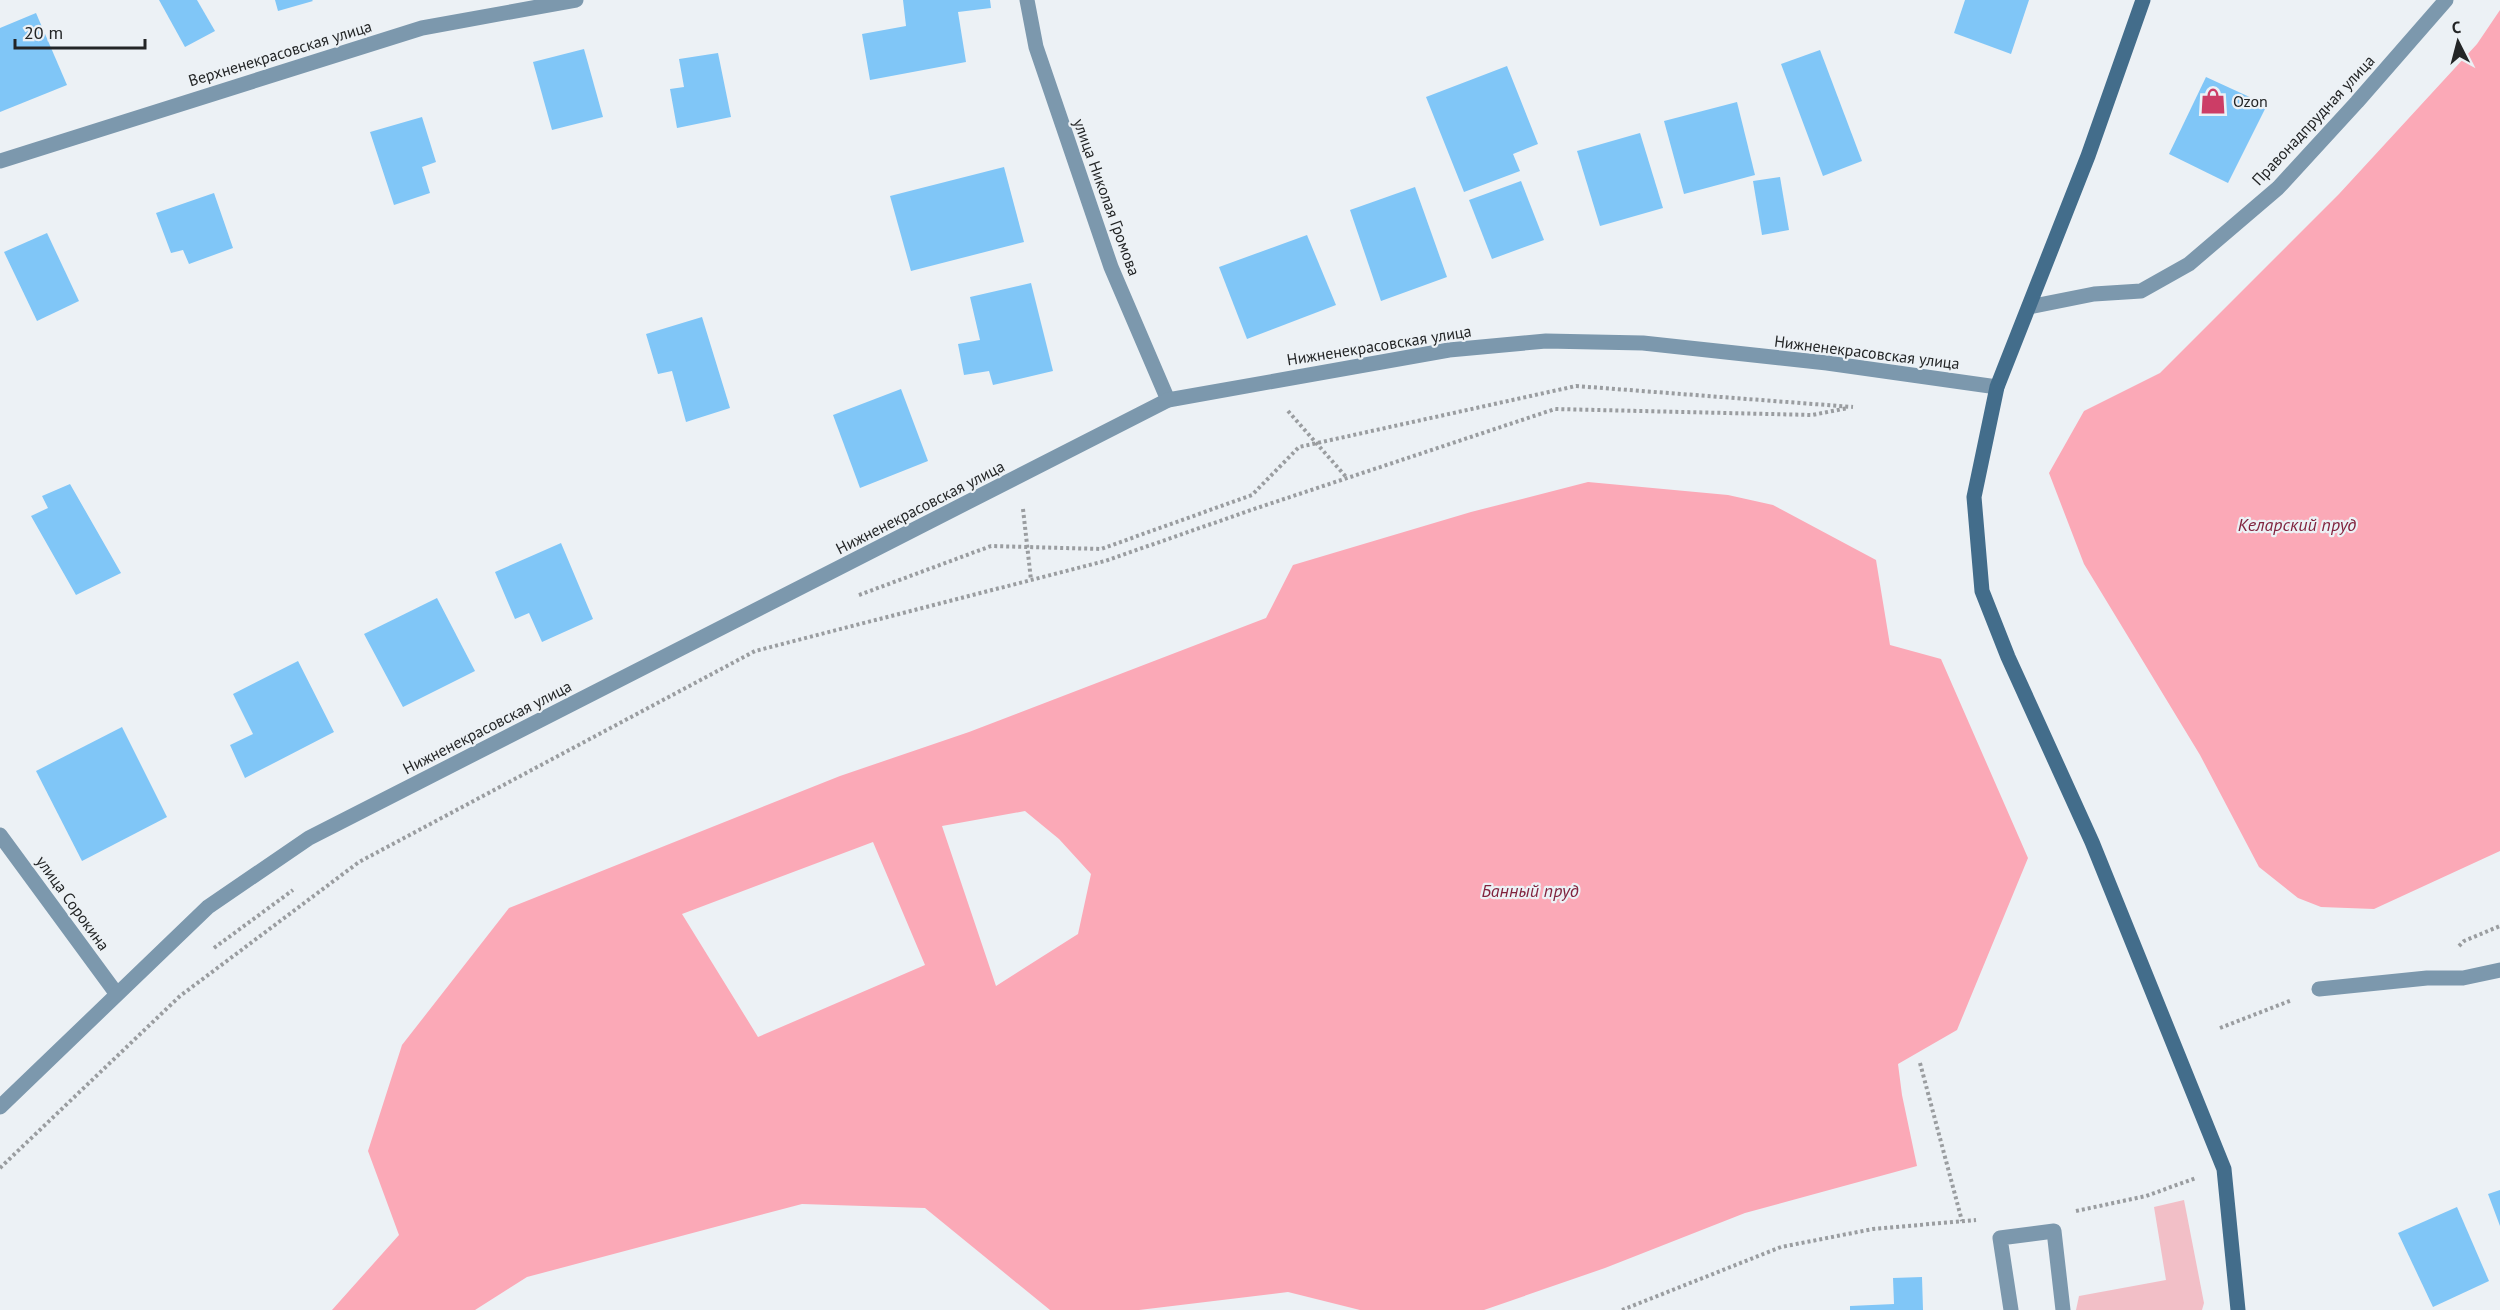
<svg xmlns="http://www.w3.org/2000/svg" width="2500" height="1310" font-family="'PT Sans',sans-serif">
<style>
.green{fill:#f2bfc7}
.water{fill:#fba9b7;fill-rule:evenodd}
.building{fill:#80c6f7}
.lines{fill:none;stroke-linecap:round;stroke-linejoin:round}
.path{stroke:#9a9da0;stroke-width:4;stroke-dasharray:3 3;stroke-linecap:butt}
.lane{stroke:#7c98ad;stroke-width:15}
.street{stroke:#7c98ad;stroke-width:15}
.secondary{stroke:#436d8b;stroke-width:15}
.labels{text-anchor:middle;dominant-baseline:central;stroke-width:4.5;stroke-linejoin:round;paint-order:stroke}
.street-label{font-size:16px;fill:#232526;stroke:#ecf1f5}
.poi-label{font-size:16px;fill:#232526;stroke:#ecf1f5;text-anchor:start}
.water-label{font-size:18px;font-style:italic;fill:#81233e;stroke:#ecf1f5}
</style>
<rect width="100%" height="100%" fill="#ecf1f5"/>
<!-- green -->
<polygon class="green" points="2184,1200 2204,1303 2202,1310 2076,1310 2079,1296 2166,1280 2154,1207"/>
<!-- water -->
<g class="water">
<polygon points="2500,10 2500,851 2374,909 2321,907 2298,898 2259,867 2200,755 2084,564 2049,473 2084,411 2160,373 2339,194 2477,44"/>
<path d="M1588,482L1728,495L1773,505L1876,560L1890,645L1941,659L2028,858L1957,1030L1898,1064L1902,1095L1917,1166L1745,1213L1605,1268L1484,1310H1360L1288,1292L1139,1310H1050L925,1208L802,1204L527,1277L475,1310H332L399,1235L368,1151L402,1045L509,908L840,776L969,732L1266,618L1293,565L1471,512ZM1025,811L1059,839L1091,874L1078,934L996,986L942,826ZM873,842L925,965L758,1037L682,914Z"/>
</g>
<!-- building -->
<g class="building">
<polygon points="159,0 197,0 215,31 185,47"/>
<polygon points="275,0 312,0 313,1 278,11"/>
<polygon points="903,0 990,0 991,8 958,12 966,62 870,80 862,34 906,26"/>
<polygon points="1965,0 2029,0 2011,54 1954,33"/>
<polygon points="36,13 67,85 0,112 0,28"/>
<polygon points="584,49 603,117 552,130 533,62"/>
<polygon points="1820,50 1862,161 1823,176 1781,64"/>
<polygon points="718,53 731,117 677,128 670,89 684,87 679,59"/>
<polygon points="1507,66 1538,144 1513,154 1520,171 1464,192 1426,97"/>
<polygon points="2206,77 2267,105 2228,183 2169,154"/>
<polygon points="1737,102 1755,175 1684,194 1664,121"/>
<polygon points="422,117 436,162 422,167 430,193 394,205 370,132"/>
<polygon points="1640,133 1663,208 1600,226 1577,151"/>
<polygon points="1004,167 1024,242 911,271 890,196"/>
<polygon points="1780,177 1789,230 1762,235 1753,181"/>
<polygon points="1521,181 1544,240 1492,259 1469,200"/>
<polygon points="1415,187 1447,277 1381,301 1350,210"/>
<polygon points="214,193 233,248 189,264 183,250 171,253 156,213"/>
<polygon points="47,233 79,301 37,321 4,252"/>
<polygon points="1307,235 1336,305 1247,339 1219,267"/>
<polygon points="1031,283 1053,371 993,385 989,371 964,375 958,344 980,340 970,297"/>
<polygon points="702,317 730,408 686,422 672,371 658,374 646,334"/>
<polygon points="901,389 928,461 860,488 833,415"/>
<polygon points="70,484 121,573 76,595 31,516 48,508 42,496"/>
<polygon points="561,543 593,619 542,642 529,613 515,619 495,572"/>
<polygon points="437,598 475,671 403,707 364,634"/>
<polygon points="298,661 334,732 245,778 230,745 253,734 233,694"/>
<polygon points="122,727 167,817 82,861 36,771"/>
<polygon points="2500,1190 2500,1226 2488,1194"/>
<polygon points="2457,1207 2489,1281 2433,1307 2398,1233"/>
<polygon points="1922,1277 1923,1310 1850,1310 1850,1306 1894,1304 1893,1278"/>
</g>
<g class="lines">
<!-- path -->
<g class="path">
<polyline points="1288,411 1347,478"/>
<polyline points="1023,509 1031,580"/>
<polyline points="859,595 991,546 1101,549 1252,495 1299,447 1576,386 1853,407"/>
<polyline points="2459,946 2464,941 2500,926"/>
<polyline points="214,948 293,890"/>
<polyline points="2220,1028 2292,1000"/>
<polyline points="1920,1063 1962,1221"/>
<polyline points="0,1168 180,996 359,862 755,651 1105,561 1257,508 1555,409 1812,415 1848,408"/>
<polyline points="2076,1211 2146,1196 2196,1178"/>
<polyline points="1622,1310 1781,1247 1873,1229 1976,1220"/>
</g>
<!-- lane -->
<polyline class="lane" points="2011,1310 2000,1238 2054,1231 2063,1310"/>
<!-- street -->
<g class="street">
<polyline points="1027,0 1036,47 1111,267 1168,400"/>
<polyline points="0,161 422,28 576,0"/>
<polyline points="2029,307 2094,294 2141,291 2189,264 2278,188 2357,102 2446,0"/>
<polyline points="0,835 116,993"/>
<polyline points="2319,989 2427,978 2463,978 2500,970"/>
<polyline points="0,1107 208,907 309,838 1168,400 1449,350 1546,341 1643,343 1827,363 1997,387"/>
</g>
<!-- secondary -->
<polyline class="secondary" points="2143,0 2088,156 1997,387 1974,497 1982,591 2008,657 2092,842 2224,1169 2238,1310"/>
</g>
<!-- icons -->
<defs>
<g id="shop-bare" transform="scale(2.07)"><path d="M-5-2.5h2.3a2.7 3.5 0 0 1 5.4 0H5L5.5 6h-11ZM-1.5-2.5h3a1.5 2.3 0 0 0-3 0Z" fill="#cc3d66" stroke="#ecf1f5" stroke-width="2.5" paint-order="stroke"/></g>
</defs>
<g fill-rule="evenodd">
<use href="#shop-bare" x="2213" y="101"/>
</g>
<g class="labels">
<!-- street labels -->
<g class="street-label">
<text transform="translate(280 53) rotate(-17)">Верхненекрасовская улица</text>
<text transform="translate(2313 120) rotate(-47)">Правонадпрудная улица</text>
<text transform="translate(1107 197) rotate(70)">улица Николая Громова</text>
<text transform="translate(1379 345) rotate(-9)">Нижненекрасовская улица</text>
<text transform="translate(1867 352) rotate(7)">Нижненекрасовская улица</text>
<text transform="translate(920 507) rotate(-27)">Нижненекрасовская улица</text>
<text transform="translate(487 727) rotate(-27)">Нижненекрасовская улица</text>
<text transform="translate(73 903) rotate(54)">улица Сорокина</text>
</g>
<!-- poi labels -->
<g class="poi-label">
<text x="2233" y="101">Ozon</text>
</g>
<!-- water labels -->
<g class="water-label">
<text x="2297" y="524">Келарский пруд</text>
<text x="1530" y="890">Банный пруд</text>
</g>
</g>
<!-- north arrow -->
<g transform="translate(2458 42) rotate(354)" stroke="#ecf1f5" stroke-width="4.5" paint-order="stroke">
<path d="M0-4.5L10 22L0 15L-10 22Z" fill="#232526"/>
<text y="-9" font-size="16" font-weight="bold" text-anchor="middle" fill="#232526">С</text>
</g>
<!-- scale -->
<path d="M15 39v9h130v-9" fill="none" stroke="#232526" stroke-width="3"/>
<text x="24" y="39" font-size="18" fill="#232526" stroke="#ecf1f5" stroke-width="4.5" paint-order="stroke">20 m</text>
</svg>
